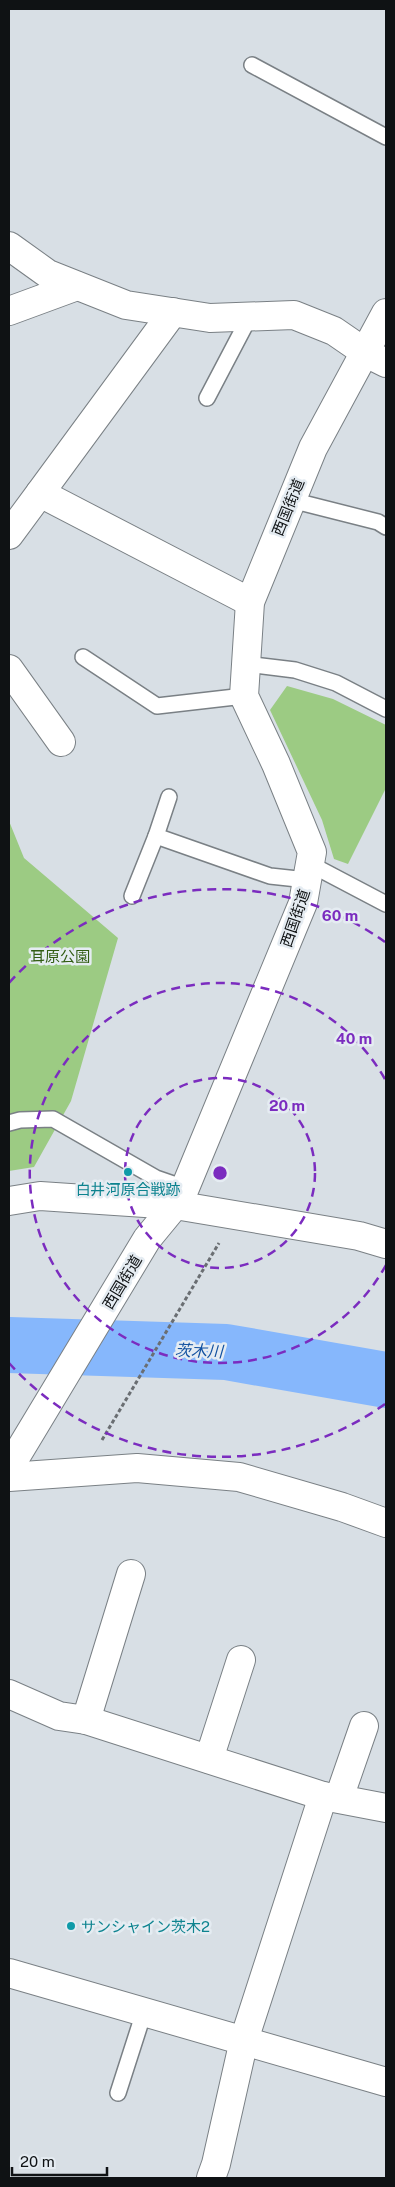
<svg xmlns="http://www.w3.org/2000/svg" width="395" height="2187" font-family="'Public Sans','Noto Sans JP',sans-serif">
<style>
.green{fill:#9ccb83}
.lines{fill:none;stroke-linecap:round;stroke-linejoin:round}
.river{stroke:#86b7fc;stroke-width:56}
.lane-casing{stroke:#7a8085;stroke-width:18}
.street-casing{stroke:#7a8085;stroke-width:30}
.path{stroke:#6a6e72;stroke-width:3;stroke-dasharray:4 2.5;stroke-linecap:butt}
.lane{stroke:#fff;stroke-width:15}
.street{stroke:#fff;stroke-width:28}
.ring{fill:none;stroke:#7b2cbf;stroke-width:2.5;stroke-dasharray:9 6}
.culture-dot{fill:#0f9aa8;stroke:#e5ecf2;stroke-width:2}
.labels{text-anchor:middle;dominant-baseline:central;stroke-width:5;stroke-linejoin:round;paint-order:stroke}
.street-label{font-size:15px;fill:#0f1214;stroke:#e5ecf2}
.park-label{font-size:15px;fill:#325d13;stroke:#e5ecf2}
.culture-label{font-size:15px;fill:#0d838f;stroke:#e5ecf2}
.water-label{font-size:16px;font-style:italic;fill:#1251a0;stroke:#e5ecf2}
.centre{fill:#7b2cbf;stroke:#e5ecf2;stroke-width:2.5}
.ring-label{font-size:15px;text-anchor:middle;font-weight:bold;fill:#7b2cbf;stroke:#e5ecf2;stroke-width:5;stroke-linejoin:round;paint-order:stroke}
</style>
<rect width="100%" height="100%" fill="#d8dfe5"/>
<!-- green -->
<g class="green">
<polygon points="287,686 333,699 386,725 386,788 348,864 334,859 322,820 270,710"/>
<polygon points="9,821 24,858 118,938 71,1101 34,1167 9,1171"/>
</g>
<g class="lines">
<!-- river -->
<polyline class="river" points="9,1345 226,1352 386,1380"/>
<!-- lane casing -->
<g class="lane-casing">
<g id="lane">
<polyline points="252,65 386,137"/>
<polyline points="207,398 250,316"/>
<polyline points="291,500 378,522 386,527"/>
<polyline points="83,657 157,706 244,696"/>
<polyline points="246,664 295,670 336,683 386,709"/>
<polyline points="156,836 270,876 307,880"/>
<polyline points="310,864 386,904"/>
<polyline points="132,896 156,836 169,797"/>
<polyline points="9,1123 20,1120 53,1119 156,1178 185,1188"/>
<polyline points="118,2093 144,2012"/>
</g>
</g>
<!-- street casing -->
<g class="street-casing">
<g id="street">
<polyline points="9,246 48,274 126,305 210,318 294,315 334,331 366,353 386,363"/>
<polyline points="9,311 77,286"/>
<polyline points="173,312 40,493 250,602"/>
<polyline points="9,535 40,493"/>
<polyline points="9,669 61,742"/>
<polyline points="9,1201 40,1196 175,1205 359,1236 386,1244"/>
<polyline points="9,1468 147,1239 175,1205 185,1188 303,903 312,852 276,764 244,696 250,602 313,448 386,313"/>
<polyline points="9,1477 137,1468 239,1477 342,1507 386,1523"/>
<polyline points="9,1694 59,1716 86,1720 323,1796 386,1808"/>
<polyline points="86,1720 131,1574"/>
<polyline points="209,1759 241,1660"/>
<polyline points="339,1798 364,1726"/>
<polyline points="9,1973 386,2082"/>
<polyline points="211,2178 216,2164 244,2040 323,1796"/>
</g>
</g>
<!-- path -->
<polyline class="path" points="102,1440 219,1243"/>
<!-- lane -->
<use href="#lane" class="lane"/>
<!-- street -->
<use href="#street" class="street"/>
</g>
<!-- distance rings -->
<g class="ring">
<circle cx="220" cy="1173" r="95"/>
<path d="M386 1265A190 190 0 1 1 386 1081"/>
<path d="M385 1404A284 284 0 0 1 9 1363M9 983A284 284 0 0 1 385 942"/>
</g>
<!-- markers -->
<g class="culture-dot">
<circle cx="128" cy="1172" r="5"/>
<circle cx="71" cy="1926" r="5"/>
</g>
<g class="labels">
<!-- street labels -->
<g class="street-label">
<text transform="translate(288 507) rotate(-68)">西国街道</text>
<text transform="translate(295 918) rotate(-71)">西国街道</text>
<text transform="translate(122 1282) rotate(-59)">西国街道</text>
</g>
<!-- park labels -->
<g class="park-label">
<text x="60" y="956">耳原公園</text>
</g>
<!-- culture labels -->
<g class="culture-label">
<text x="128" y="1189">白井河原合戦跡</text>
<text x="81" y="1926" text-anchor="start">サンシャイン茨木2</text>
</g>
<!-- water labels -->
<g class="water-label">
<text transform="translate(199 1351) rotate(2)">茨木川</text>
</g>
</g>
<circle cx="220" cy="1173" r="8" class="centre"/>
<g class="ring-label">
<text x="340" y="921">60 m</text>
<text x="354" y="1044">40 m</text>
<text x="287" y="1111">20 m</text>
</g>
<!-- border -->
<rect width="395" height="2187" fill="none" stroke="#0f1214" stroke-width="20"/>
<!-- scale -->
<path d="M12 2167v8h95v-8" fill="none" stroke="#0f1214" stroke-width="2.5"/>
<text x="20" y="2167" font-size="15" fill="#0f1214" stroke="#e5ecf2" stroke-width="4" paint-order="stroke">20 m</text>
</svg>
